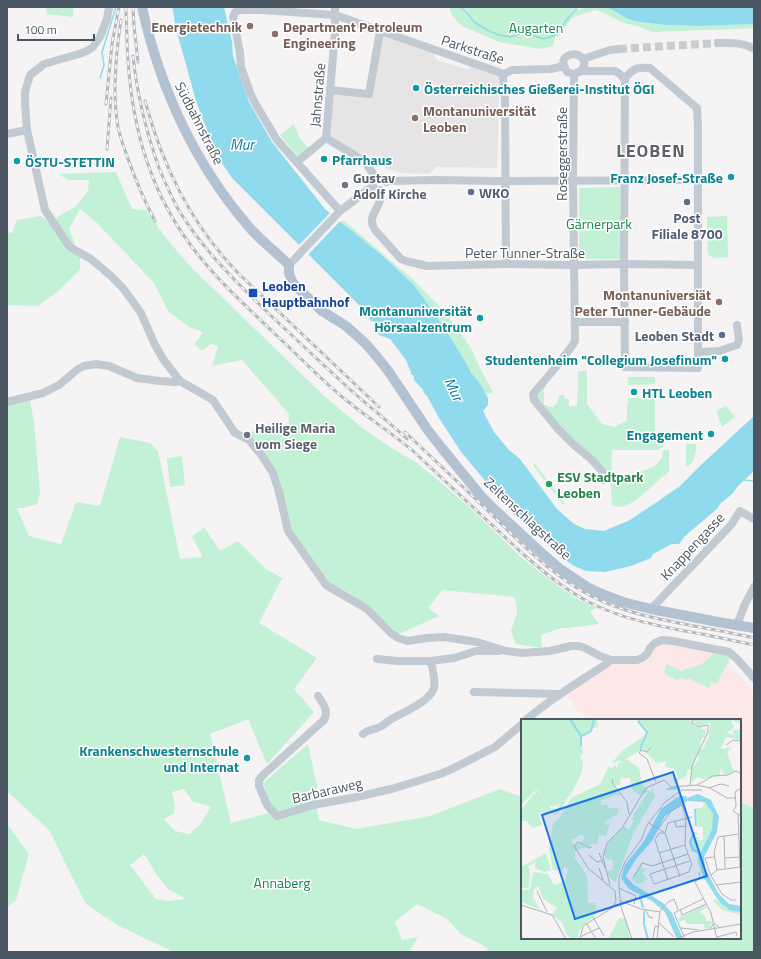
<svg xmlns="http://www.w3.org/2000/svg" width="761" height="959" font-family="'Titillium Web',sans-serif">
<style>
.education{fill:#e6e4e5}
.medical{fill:#fce8e6}
.green{fill:#c3f1d5;fill-rule:evenodd}
.water{fill:#90daee}
.pier{fill:#f5f3f3}
.lines{fill:none;stroke-linecap:round;stroke-linejoin:round}
.stream{stroke:#90daee;stroke-width:1.5}
.minor-tunnel{stroke:#caccce;stroke-width:8;stroke-dasharray:8 4;stroke-linecap:butt}
.minor{stroke:#c1cad2;stroke-width:8}
.major{stroke:#b3c2d1;stroke-width:10}
.rail-casing{stroke:#b5b8bd;stroke-width:3}
.rail{stroke:#fff;stroke-width:1.5;stroke-dasharray:4.5;stroke-linecap:butt}
.education-dot{fill:#8d6e63;stroke:#fff;stroke-width:1.5}
.culture-dot{fill:#0f9aa8;stroke:#fff;stroke-width:1.5}
.worship-dot{fill:#6b7280;stroke:#fff;stroke-width:1.5}
.service-dot{fill:#5c6f8a;stroke:#fff;stroke-width:1.5}
.transit-dot{fill:#1a4fb4;stroke:#fff;stroke-width:1.5}
.leisure-dot{fill:#2e9e5b;stroke:#fff;stroke-width:1.5}
.labels{text-anchor:middle;dominant-baseline:central;stroke-width:3;stroke-linejoin:round;paint-order:stroke}
.education-label{font-size:14px;font-weight:bold;fill:#785e54;stroke:#fff;text-anchor:end}
.park-label{font-size:14px;fill:#17864f;stroke:#fff}
.street-label{font-size:14px;fill:#4a5661;stroke:#fff}
.culture-label{font-size:14px;font-weight:bold;fill:#0d838f;stroke:#fff;text-anchor:end}
.worship-label{font-size:14px;font-weight:bold;fill:#5b616d;stroke:#fff;text-anchor:start}
.service-label{font-size:14px;font-weight:bold;fill:#4e5e75;stroke:#fff;text-anchor:start}
.transit-label{font-size:14px;font-weight:bold;fill:#164399;stroke:#fff;text-anchor:start}
.leisure-label{font-size:14px;font-weight:bold;fill:#27864d;stroke:#fff;text-anchor:start}
.water-label{font-size:15px;font-style:italic;fill:#0c7c9b;stroke:#fff}
.district-label{font-size:18px;font-weight:bold;letter-spacing:1px;fill:#5f6368;stroke:#fff}
.inset-river{fill:none;stroke:#90daee;stroke-width:2}
.inset-road{fill:none;stroke:#b1b4b9;stroke-width:1}
.view{fill:#1a73e8;fill-opacity:0.15;stroke:#1a73e8;stroke-width:2}
.inset-edge{fill:none;stroke:#4a5661;stroke-width:2}
</style>
<rect width="100%" height="100%" fill="#f5f3f3"/>
<!-- education -->
<polygon class="education" points="381,35 433,54 437,60 469,70 471,66 499,77 499,100 497,168 437,167 429,174 401,173 390,170 329,136 334,93 370,95"/>
<!-- medical -->
<polygon class="medical" points="661,641 730,656 730,663 728,666 743,679 754,694 754,807 740,803 740,720 587,720 585,715 579,712 566,694 609,664 641,661"/>
<!-- green -->
<g class="green">
<polygon points="46,7 73,7 73,17 47,14"/>
<polygon points="449,7 577,7 577,10 579,10 585,7 607,7 628,19 640,22 665,25 700,26 754,24 754,28 737,29 652,32 638,26 623,23 604,13 595,10 572,18 557,38 556,34 553,46 540,49 499,42 462,26 452,15"/>
<polygon points="294,124 300,139 310,149 299,158 280,135"/>
<path d="M116,172L132,209L146,210C161,232 175,250 193,269L322,394L361,427L387,445L417,463L438,480L471,509L522,558L559,587L577,599L596,608L590,612L599,624L568,628H561L541,635L542,648L516,644L511,631L517,613L515,597L442,590L428,608L439,616L399,634L368,606L327,583L290,530L275,471L249,434L257,428L288,430L289,414L242,360L212,366L218,346L211,344L202,351L195,344L203,332L189,327L168,311L154,283L97,223L80,209L69,229L80,257V270L57,292L38,306L7,305V232L12,233L17,220L41,216L50,223L54,219L76,206L88,191L89,180H69L58,174Z"/>
<polygon points="620,187 620,259 579,259 579,188"/>
<polygon points="727,216 728,257 713,258 708,254 707,217"/>
<polygon points="343,220 410,277 441,308 455,326 471,348 481,370 493,392 486,395 479,382 472,374 462,356 436,315 413,284 384,257 341,222"/>
<path d="M578,371H587V404L602,424L615,427L627,420V405L628,404V398H653L655,397V433H664L663,448H661L659,450H612L611,474C627,476 664,472 663,450H669V467L670,468C668,473 667,475 662,477C652,486 634,505 621,507C618,507 615,506 612,505L611,485L603,480L601,471L534,400L545,381L547,383L544,389V405H548V407H553L557,403L559,395H564L565,399H569V406H577Z"/>
<polygon points="628,377 655,377 655,384 628,385"/>
<path d="M30,400L34,423L40,492L37,504L24,508H17L29,536L61,544L76,502L100,506L120,437L150,443L158,451L180,559L203,557L192,537L204,527L220,551L238,541L266,569L282,578L259,623L317,658L294,689L314,712L267,764L248,719L210,734L231,823L268,813V798L263,783L308,744L318,791L316,807L319,820L356,829L430,816L500,789L522,797V938H740V803L754,807V952H487L488,948L461,934L447,919L417,904L395,922L402,940L418,937L409,952H174L117,925L86,904L67,867L50,831L7,791V423H8L7,404ZM184,789L193,802L203,804L211,807L199,826L189,834L175,831L164,819L174,813L175,805L172,792ZM144,854L157,875L168,889L186,899L168,901L156,899L130,865Z"/>
<polygon points="726,406 735,417 722,427 716,411"/>
<path d="M686,444H696C696,453 695,463 686,467Z"/>
<polygon points="182,456 185,485 170,487 167,458"/>
<polygon points="535,464 565,503 563,505 533,465"/>
<polygon points="714,652 730,656 728,663 716,684 712,682 709,688 688,678 687,680 680,677 678,680 667,675 664,671 667,664 681,671 702,664 714,653"/>
<polygon points="7,824 29,854 16,900 7,907"/>
</g>
<!-- water -->
<g class="water">
<path d="M172,7H224L232,42L233,56L249,102L272,142L325,209L384,257L413,284L436,315L462,356L472,374L479,382L488,398V405L483,411L494,432L509,450L520,459L557,509L574,524L585,529L604,531L628,521L651,506L680,486L702,464L754,416V471L739,485L732,494L720,504L718,508L685,536L679,544H672L653,554L651,558L631,566L605,572L586,571L574,566L557,554L540,538L531,530L530,527L513,514V513L503,502L461,452L439,418L427,396L424,393L422,388L418,385L417,383L414,380V376L411,374V372L410,370L406,360L390,339L379,335C377,332 378,327 377,323L370,320L362,308L232,178L217,156L196,101L175,25C174,19 174,12 172,7Z"/>
<polygon points="607,7 754,7 754,24 700,26 665,25 640,22 628,19"/>
</g>
<!-- pier -->
<polygon class="pier" points="331,212 341,220 307,256 297,247"/>
<g class="lines">
<!-- stream -->
<g class="stream">
<path d="M460,7L468,14L474,22L487,30L499,35L511,37L524,32L544,39L558,34C563,25 568,16 577,9"/>
<polyline points="100,78 104,65 102,52 116,7"/>
<polyline points="744,480 754,481"/>
</g>
<!-- minor-tunnel -->
<polyline class="minor-tunnel" points="619,49 718,43"/>
<!-- minor -->
<g class="minor">
<polyline points="109,7 107,19 100,37 93,47 87,51 79,54 44,64 30,75 25,92 25,104 27,130 45,210 69,246 75,250 91,259 111,276 123,288 141,313 154,343 163,359 180,381 213,400 235,433 249,440 262,456 273,473 279,492 288,531 326,585 367,609 391,633 398,638 408,641 427,638 444,637 477,642 506,651 522,653 550,651 571,646 579,646 585,648 600,656 611,660"/>
<polyline points="335,7 335,34 326,138 364,161 374,175 375,178"/>
<path d="M718,43C731,43 743,42 754,49"/>
<polyline points="583,59 610,50 619,49"/>
<path d="M581,71C582,69 583,68 584,66C587,50 559,51 564,66C565,68 566,70 567,72L574,74L581,71H615L620,74L625,81L624,264L625,367L698,368V126L697,108L650,68C636,67 634,68 624,79"/>
<polyline points="504,74 503,78 505,100 506,264"/>
<polyline points="574,74 573,181 575,341 572,346 555,368 533,394 534,400 558,429 574,445 591,459 602,471 603,480"/>
<polyline points="330,90 369,94 380,31"/>
<polyline points="7,134 27,130"/>
<polyline points="297,162 326,138"/>
<polyline points="386,182 389,181 435,180 497,181 707,180"/>
<path d="M380,190C381,194 381,197 380,200C377,212 367,217 375,230L401,259L406,261L427,266L506,264L574,265L624,264L698,265"/>
<polyline points="340,211 277,140 255,103 251,95 241,67 240,53 233,17 235,12 240,10 261,10 335,15 504,74 512,70 551,69 564,66"/>
<polyline points="289,265 340,211 373,186"/>
<polyline points="575,322 625,322"/>
<polyline points="699,352 719,351 737,345 739,340 737,325"/>
<polyline points="7,402 43,393 59,385 78,369 84,366 96,364 109,366 137,378 160,381 175,382 180,381"/>
<polyline points="651,609 731,525 740,511 754,519"/>
<polyline points="737,625 745,604 754,587"/>
<polyline points="377,659 397,661 431,661 454,658 476,651 499,651"/>
<polyline points="474,692 560,694"/>
<path d="M318,696C323,704 329,710 324,720L263,775L259,780V786L267,805L277,816L313,805L357,797L395,788L440,774L452,769L495,747L522,724"/>
<path d="M526,720C550,699 579,682 606,664L611,660H637L642,658L647,654L650,648L655,643L662,640L673,641L729,652L737,659L754,678"/>
<path d="M363,734C368,729 374,730 380,727C383,726 386,722 390,720C401,713 430,702 434,688C436,680 432,669 431,661"/>
</g>
<!-- major -->
<path class="major" d="M142,7C160,88 195,164 249,227C261,241 276,252 289,265V273L291,279L293,283L302,292L322,311L346,326L365,343L378,358L389,372L427,429L441,447L481,496L494,509L536,548L560,569L587,587L602,594L623,602L651,609L718,622L754,628"/>
<!-- rail casing -->
<g class="rail-casing">
<g id="rail">
<path d="M126,7C126,19 127,31 127,43C130,118 146,186 192,247C216,279 246,306 275,334C299,356 321,380 346,400C368,418 392,433 413,451L523,554C546,574 570,594 597,606C625,619 655,625 685,631C708,635 731,640 754,645"/>
<polyline points="133,7 134,26 138,62"/>
<path d="M121,20C116,53 112,94 118,127C120,137 124,147 127,156C135,179 144,200 155,221"/>
<path d="M133,56C137,95 146,131 159,168C165,182 171,196 178,209C201,247 232,278 263,308C289,333 316,358 343,383C363,402 386,419 407,439"/>
<path d="M145,101C163,167 191,224 238,273L379,407"/>
<polyline points="106,104 112,44 119,7"/>
<polyline points="107,149 111,98"/>
<path d="M405,432C431,457 458,482 484,507C520,542 556,582 604,602C652,622 704,626 754,638"/>
</g>
</g>
<!-- rail -->
<use href="#rail" class="rail"/>
</g>
<!-- markers -->
<g class="education-dot">
<circle cx="250" cy="26" r="4"/>
<circle cx="275" cy="34" r="4"/>
<circle cx="415" cy="118" r="4"/>
<circle cx="719" cy="302" r="4"/>
</g>
<g class="culture-dot">
<circle cx="416" cy="88" r="4"/>
<circle cx="324" cy="159" r="4"/>
<circle cx="17" cy="161" r="4"/>
<circle cx="731" cy="177" r="4"/>
<circle cx="480" cy="318" r="4"/>
<circle cx="725" cy="359" r="4"/>
<circle cx="634" cy="392" r="4"/>
<circle cx="711" cy="434" r="4"/>
<circle cx="247" cy="758" r="4"/>
</g>
<g class="worship-dot">
<circle cx="345" cy="185" r="4"/>
<circle cx="247" cy="435" r="4"/>
</g>
<g class="service-dot">
<circle cx="471" cy="192" r="4"/>
<circle cx="687" cy="202" r="4"/>
<circle cx="722" cy="335" r="4"/>
</g>
<rect class="transit-dot" x="248" y="288" width="10" height="10" rx="2"/>
<circle class="leisure-dot" cx="549" cy="484" r="4"/>
<g class="labels">
<!-- education labels -->
<g class="education-label">
<text x="242" y="26">Energietechnik</text>
<text x="283" y="26" text-anchor="start">Department Petroleum<tspan x="283" dy="16">Engineering</tspan></text>
<text x="423" y="110" text-anchor="start">Montanuniversität<tspan x="423" dy="16">Leoben</tspan></text>
<text x="711" y="294">Montanuniversiät<tspan x="711" dy="16">Peter Tunner-Gebäude</tspan></text>
</g>
<!-- park labels -->
<g class="park-label">
<text x="536" y="27">Augarten</text>
<text x="599" y="223">Gärnerpark</text>
<text x="282" y="882">Annaberg</text>
</g>
<!-- street labels -->
<g class="street-label">
<text transform="translate(473 49) rotate(18)">Parkstraße</text>
<text transform="translate(317 95) rotate(-85)">Jahnstraße</text>
<text transform="translate(200 123) rotate(63)">Südbahnstraße</text>
<text transform="translate(561 154) rotate(-90)">Roseggerstraße</text>
<text x="525" y="252">Peter Tunner-Straße</text>
<text transform="translate(528 518) rotate(43)">Zeltenschlagstraße</text>
<text transform="translate(692 546) rotate(-47)">Knappengasse</text>
<text transform="translate(327 790) rotate(-13)">Barbaraweg</text>
</g>
<!-- culture labels -->
<g class="culture-label">
<text x="424" y="88" text-anchor="start">Österreichisches Gießerei-Institut ÖGI</text>
<text x="332" y="159" text-anchor="start">Pfarrhaus</text>
<text x="25" y="161" text-anchor="start">ÖSTU-STETTIN</text>
<text x="723" y="177">Franz Josef-Straße</text>
<text x="472" y="310">Montanuniversität<tspan x="472" dy="16">Hörsaalzentrum</tspan></text>
<text x="717" y="359">Studentenheim "Collegium Josefinum"</text>
<text x="642" y="392" text-anchor="start">HTL Leoben</text>
<text x="703" y="434">Engagement</text>
<text x="239" y="750">Krankenschwesternschule<tspan x="239" dy="16">und Internat</tspan></text>
</g>
<!-- worship labels -->
<g class="worship-label">
<text x="353" y="177">Gustav<tspan x="353" dy="16">Adolf Kirche</tspan></text>
<text x="255" y="427">Heilige Maria<tspan x="255" dy="16">vom Siege</tspan></text>
</g>
<!-- service labels -->
<g class="service-label">
<text x="479" y="192">WKO</text>
<text x="687" y="217" text-anchor="middle">Post<tspan x="687" dy="16">Filiale 8700</tspan></text>
<text x="714" y="335" text-anchor="end">Leoben Stadt</text>
</g>
<!-- transit labels -->
<g class="transit-label">
<text x="262" y="285">Leoben<tspan x="262" dy="16">Hauptbahnhof</tspan></text>
</g>
<!-- leisure labels -->
<g class="leisure-label">
<text x="557" y="476">ESV Stadtpark<tspan x="557" dy="16">Leoben</tspan></text>
</g>
<!-- water labels -->
<g class="water-label">
<text x="242" y="144">Mur</text>
<text transform="translate(454 389) rotate(64)">Mur</text>
</g>
<!-- district labels -->
<g class="district-label">
<text x="651" y="150">LEOBEN</text>
</g>
</g>
<!-- overview -->
<g transform="translate(521 719)">
<rect width="220" height="220" fill="#f5f3f3"/>
<path d="M0,0L76,1L77,8L72,9L66,15L59,17L62,33L59,39L62,42L61,52L53,70L46,80L33,88L27,86L16,70L0,86ZM109,0H173L170,1L169,3L182,11L185,10L184,18L180,20L179,31L183,29L188,16L189,3L179,8L171,1L220,0V4L210,1L213,9L205,14L212,16V12L220,10V21L205,18L200,30L211,28L206,33L213,53L203,56L200,49L199,56L182,60L177,58L169,64L171,48L177,42L178,32L170,51H166L169,57L166,53L165,57L153,64L152,60L157,58L153,50L144,48L145,42L135,45L144,38L135,44L121,30L126,10L117,1ZM123,17L118,32L105,40L118,49L121,65L130,74L131,69L134,77L112,115L95,162L93,163L87,156V152L93,150L91,140L87,141L83,136L87,124L103,107L108,111L113,102L111,99L114,98L113,95L127,73L119,76L112,72L109,59H100L99,66H95V73L99,75L80,81V86H87V89H97V95L83,103L85,106L89,105L85,117L78,116L76,126L71,124L68,128L59,124L64,119L61,115L50,121L53,126L56,124L64,128L54,133V139L66,157L67,184H74L76,195L61,207L57,214L58,220H51L45,215L41,203L31,196L36,189L22,180L18,167L13,170L12,178L19,190L0,183V172L9,170L12,153L27,155L33,166L44,162L47,150L43,148L42,152L32,151L28,130L32,105L40,97L50,79L79,65L88,47L91,50L95,45V51L97,44L105,43L97,42L90,45L101,32ZM16,71L30,90L36,89L40,83L46,81L36,95L20,93L18,96L21,106L12,109L5,102H0V91ZM181,82L189,87L193,101L191,110L178,135L183,160L176,144L177,135L170,131L168,123L173,113L177,114L174,118H178V121H182V108H177L175,89H181L183,85ZM25,134L30,151L23,153L14,149V142L10,147L6,146L9,151L8,169H0V148ZM121,146L122,150L127,149L121,154L127,160L117,166L110,159ZM195,180L204,189L220,193V196L201,191L192,181ZM184,186L186,188L178,193L184,197L185,202H191L189,209H183V205H166L164,201L159,203L157,199ZM98,199L105,200L109,220H87Z" fill="#c3f1d5"/>
<path d="M177,75L190,81L198,98L196,113L183,138L184,149L197,174L208,185L220,187V193L209,191L200,185L182,158L176,132L179,134L191,110L192,95L184,83L167,82L166,80V82L144,97L131,122L115,140L105,157L112,165L142,184L151,194L162,220H156L144,193L131,182L108,170L100,159L104,146L123,122L140,90L158,77H165L166,79Z" fill="#90daee"/>
<path class="inset-river" d="M49,0L60,17V27M117,2L126,13L119,31M61,17L70,12L73,0M146,70L159,69M174,90L175,107M173,113L169,123L172,131L177,133M119,176L122,189M123,192V205L127,220"/>
<path class="inset-road" d="M205,26L212,21L220,22M130,28L126,33L120,31L118,34L126,40L135,63M220,52V65M91,60L92,65L106,83L108,95M169,66L171,47L187,13V6L178,8L170,3L174,0M176,66L192,57L207,56L215,52L219,54M188,69L200,65L208,67M220,69L214,73L215,87L212,92L220,97M217,95L219,148M154,102L155,108L164,107M128,104L144,114L159,158M138,109L150,92L161,86L165,100L164,126L167,135M143,114H138L134,121L147,161M144,114L147,104L171,98M203,117L204,149M78,134L84,149M138,134L164,126M167,135L171,145L168,153L133,165L129,155L169,142M68,136L76,143L81,142M193,138L184,139L189,155L201,175L210,181H215M204,139L219,138M78,149L82,161M196,151L193,134L197,118L218,115M178,153L179,159L174,163L190,194L196,220M190,156L196,151L220,148M113,157L121,144L131,147L167,135M89,166L82,138L86,124L101,109L125,69L143,61L150,68L176,66L189,69L206,79H215M195,166L220,163M98,169L115,177L113,185M16,172L26,193M99,182L120,190L139,193M147,183L153,180L157,191M0,186L31,196L45,220M124,190L128,198L132,199M159,190L161,196L185,185M72,198L83,217M65,204L75,220M138,204L153,218M160,209L178,211M189,210L193,204L198,208M59,218L78,209M196,218L215,213L216,217M132,219L134,207L138,208M59,220L62,207L91,189L95,182L94,172L67,149L53,127L57,123L68,129L71,128M111,220L100,188L98,169V158L104,143L120,121L126,106L144,83L161,71H181M136,220L139,192L147,183M155,220L172,213L220,205M164,220L153,194L182,180"/>
<path class="view" d="M152,53L186,157L54,200L21,96Z"/>
<rect width="220" height="220" class="inset-edge"/>
</g>
<!-- border -->
<rect width="761" height="959" fill="none" stroke="#4a5661" stroke-width="16"/>
<!-- scale -->
<path d="M18 34v6h76v-6" fill="none" stroke="#4a5661" stroke-width="2"/>
<text x="24" y="34" font-size="12" fill="#4a5661" stroke="#ffffff" stroke-width="3" paint-order="stroke">100 m</text>
</svg>
